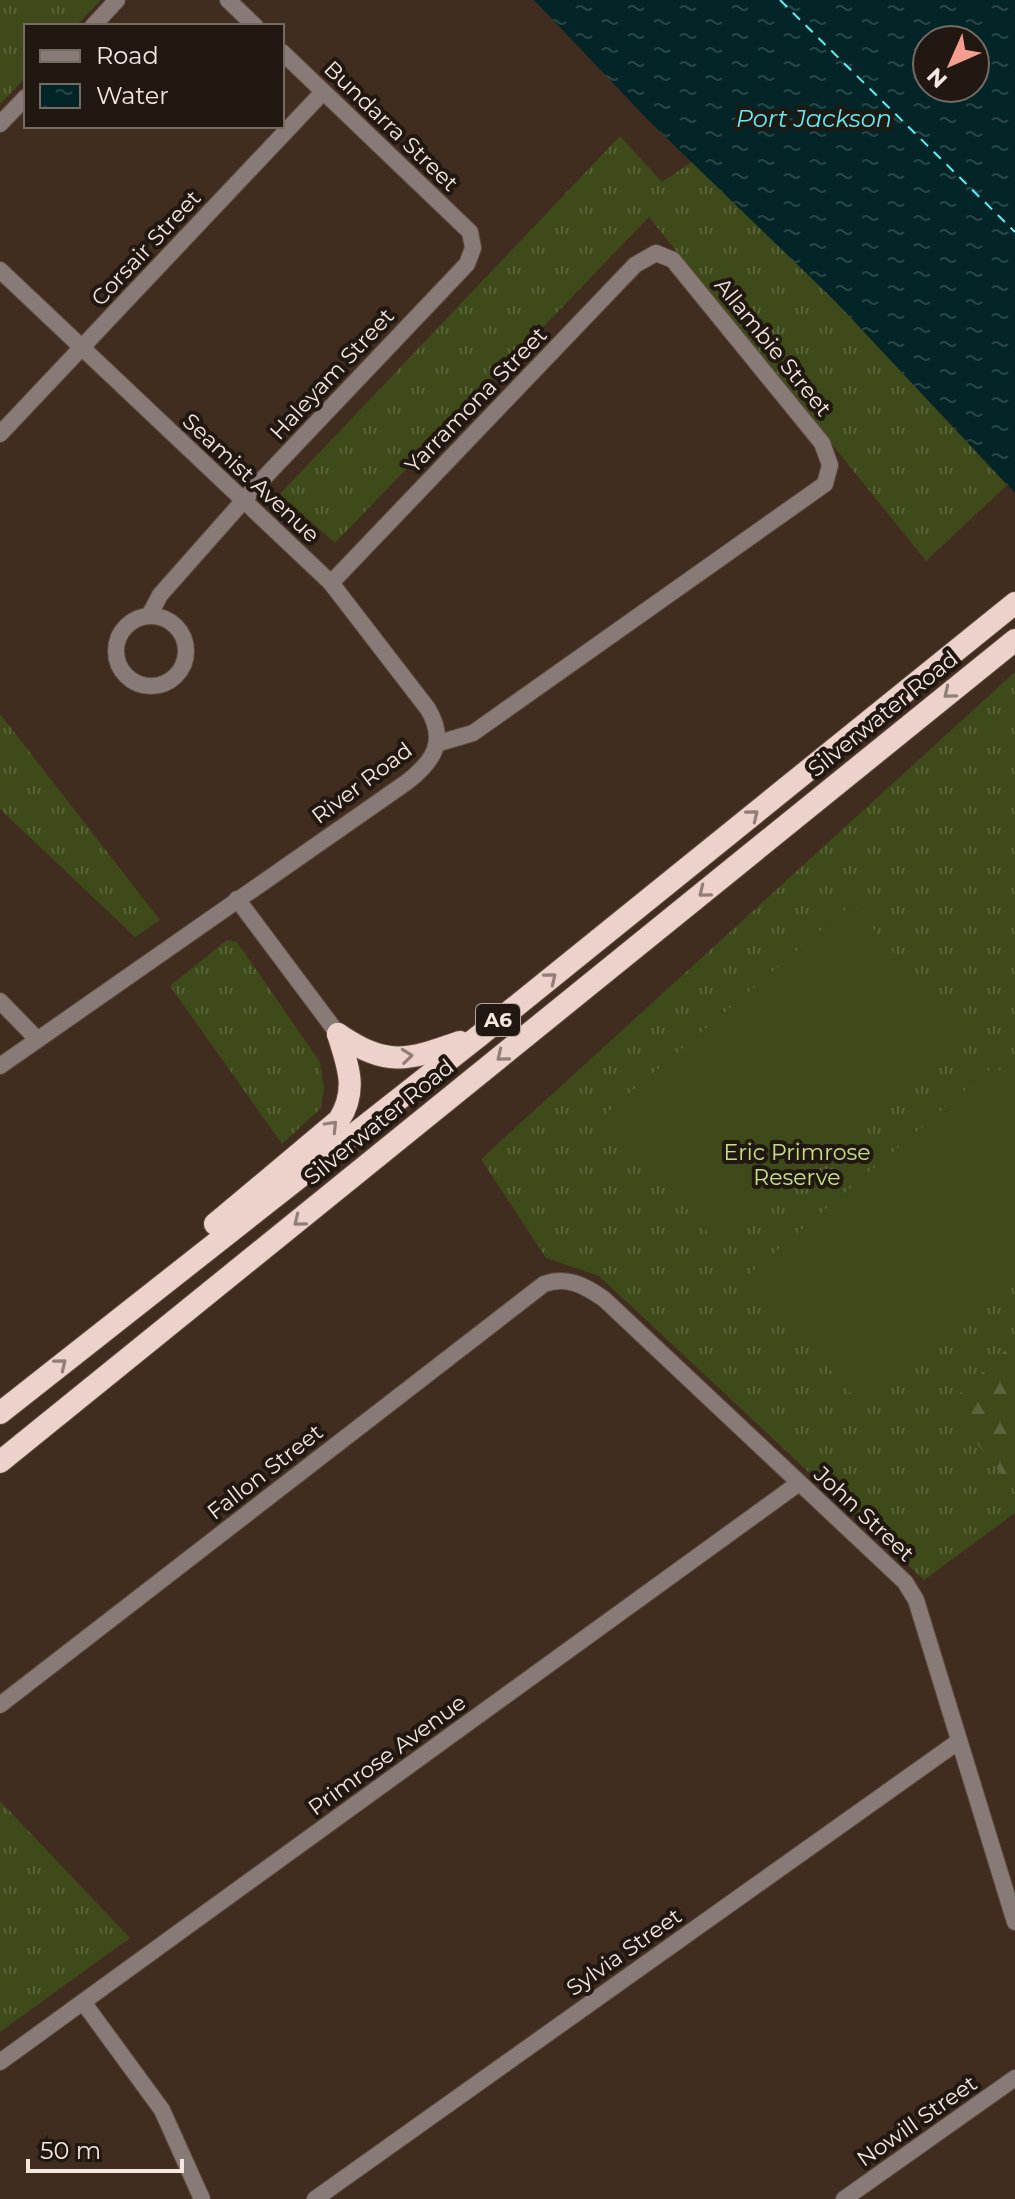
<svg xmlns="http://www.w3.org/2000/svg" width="1015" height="2199" font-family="Montserrat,sans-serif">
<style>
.grass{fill:url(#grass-tufts)}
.forest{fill:url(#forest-firs)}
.garden{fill:#3e4a19}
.water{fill:url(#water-ripples);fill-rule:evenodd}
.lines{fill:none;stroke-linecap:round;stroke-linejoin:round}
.ferry{stroke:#5beff8;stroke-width:2;stroke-dasharray:10 8;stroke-linecap:butt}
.minor-casing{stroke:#5e4b3e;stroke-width:18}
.trunk-casing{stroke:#5e4b3e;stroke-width:24}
.minor{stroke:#887b77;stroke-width:16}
.trunk{stroke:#ecd2cb;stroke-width:22}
.oneway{stroke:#917e77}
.labels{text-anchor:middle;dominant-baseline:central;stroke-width:8;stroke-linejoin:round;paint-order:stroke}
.shield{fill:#211811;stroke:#b5a9a0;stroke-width:2}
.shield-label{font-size:20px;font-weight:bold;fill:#f4e7de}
.street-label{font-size:22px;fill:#f4e7de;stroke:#211811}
.park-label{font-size:22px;fill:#c7e182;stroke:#211811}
.water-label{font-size:24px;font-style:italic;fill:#5beff8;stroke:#211811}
</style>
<defs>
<pattern id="grass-tufts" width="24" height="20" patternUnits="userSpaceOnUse" patternTransform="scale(2)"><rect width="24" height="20" fill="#3e4a19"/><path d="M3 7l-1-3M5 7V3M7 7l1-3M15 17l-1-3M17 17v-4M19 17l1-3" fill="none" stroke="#5a643a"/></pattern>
<pattern id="forest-firs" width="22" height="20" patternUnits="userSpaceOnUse" patternTransform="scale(2)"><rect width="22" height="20" fill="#3e4a19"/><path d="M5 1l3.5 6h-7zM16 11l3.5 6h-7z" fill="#5a643a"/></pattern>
<pattern id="water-ripples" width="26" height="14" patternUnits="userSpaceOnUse" patternTransform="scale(2)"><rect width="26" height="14" fill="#042527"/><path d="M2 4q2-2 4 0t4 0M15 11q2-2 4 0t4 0" fill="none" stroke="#294546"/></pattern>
</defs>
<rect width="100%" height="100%" fill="#412d1f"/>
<!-- grass -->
<g class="grass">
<polygon points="0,0 101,0 76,26 26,26 26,77 0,104"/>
<polygon points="620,136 662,182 692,162 835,301 1007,485 926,561 649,217 335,543 280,494"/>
<polygon points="1015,672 1015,1513 924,1580 599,1276 546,1258 481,1159"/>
<polygon points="0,714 160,920 135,937 0,809"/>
<polygon points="227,940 237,942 320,1062 324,1089 321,1108 282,1144 170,986"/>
<polygon points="0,1801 130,1938 0,2032"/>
</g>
<!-- forest -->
<polygon class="forest" points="1015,1341 1015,1491 947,1406"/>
<!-- garden -->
<g class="garden">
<polygon points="852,904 963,1033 720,1247 606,1113"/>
<polygon points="995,1065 1015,1089 1015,1275 863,1408 749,1274"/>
</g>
<!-- water -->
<path class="water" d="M534,0H1015V493L835,301L648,120ZM927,40H975V88H927Z"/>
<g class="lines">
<!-- ferry -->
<polyline class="ferry" points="780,0 1015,232"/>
<!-- minor casing -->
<g class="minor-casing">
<g id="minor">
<polyline points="228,0 255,26"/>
<polyline points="93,26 117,0"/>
<polyline points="0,124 26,97"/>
<path d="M0,270L331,583L428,709C447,741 434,761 407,782L0,1066"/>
<polyline points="0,434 323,92"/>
<polyline points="331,583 635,265 656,253 673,260 822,443 830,465 825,484 473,733 439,743"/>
<polyline points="149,616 160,595 260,482 467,264 473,248 470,232 282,52"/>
<circle cx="151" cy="651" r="35"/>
<polyline points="237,899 338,1034"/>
<polyline points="0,1001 37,1039"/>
<path d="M0,1705L544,1284C567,1276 584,1285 604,1299L905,1582L916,1600L1015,1922"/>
<polyline points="83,2002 162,2110 202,2199"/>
<polyline points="0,2062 799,1483"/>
<polyline points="315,2199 959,1741"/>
<polyline points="844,2199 1015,2078"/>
</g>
</g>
<!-- trunk casing -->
<g class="trunk-casing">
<g id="trunk">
<path d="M338,1034C387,1067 406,1061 460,1042"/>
<path d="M215,1224L339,1120C358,1090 348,1066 338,1034"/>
<polyline points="0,1413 479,1036 1015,603"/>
<polyline points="0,1462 1015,640"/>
</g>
</g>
<!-- minor -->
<use href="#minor" class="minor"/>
<!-- trunk -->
<use href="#trunk" class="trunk"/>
</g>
<!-- one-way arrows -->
<defs><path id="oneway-chevron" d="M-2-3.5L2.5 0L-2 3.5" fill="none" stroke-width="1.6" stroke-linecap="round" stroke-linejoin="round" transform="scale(2)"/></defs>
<g class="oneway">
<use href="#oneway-chevron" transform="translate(949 693) rotate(141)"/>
<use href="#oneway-chevron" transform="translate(753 815) rotate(-39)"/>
<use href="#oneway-chevron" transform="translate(704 892) rotate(141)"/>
<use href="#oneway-chevron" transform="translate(551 978) rotate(-39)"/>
<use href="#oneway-chevron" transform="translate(407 1056) rotate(-6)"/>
<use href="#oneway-chevron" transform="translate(502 1056) rotate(141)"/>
<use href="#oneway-chevron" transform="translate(332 1126) rotate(-46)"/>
<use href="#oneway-chevron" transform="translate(299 1221) rotate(141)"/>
<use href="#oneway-chevron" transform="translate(61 1364) rotate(-39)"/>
</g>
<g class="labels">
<!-- shield labels -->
<rect class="shield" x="476" y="1004" width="44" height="32" rx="6"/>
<g class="shield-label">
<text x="498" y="1020">A6</text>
</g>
<!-- street labels -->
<g class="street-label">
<text transform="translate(391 126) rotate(44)">Bundarra Street</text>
<text transform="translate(146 248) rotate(-47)">Corsair Street</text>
<text transform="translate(773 347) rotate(51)">Allambie Street</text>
<text transform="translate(332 374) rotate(-47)">Haleyam Street</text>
<text transform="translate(476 400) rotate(-46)">Yarramona Street</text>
<text transform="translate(251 478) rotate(43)">Seamist Avenue</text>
<text transform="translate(883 714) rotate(-39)">Silverwater Road</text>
<text transform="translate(362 783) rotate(-37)">River Road</text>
<text transform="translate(379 1122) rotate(-39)">Silverwater Road</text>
<text transform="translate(265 1472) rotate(-38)">Fallon Street</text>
<text transform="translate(864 1514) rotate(43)">John Street</text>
<text transform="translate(387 1755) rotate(-36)">Primrose Avenue</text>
<text transform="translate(624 1952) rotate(-35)">Sylvia Street</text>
<text transform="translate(917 2121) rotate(-35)">Nowill Street</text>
</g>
<!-- park labels -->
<g class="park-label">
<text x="797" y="1152">Eric Primrose<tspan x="797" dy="25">Reserve</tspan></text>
</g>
<!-- water labels -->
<g class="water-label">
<text x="814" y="118">Port Jackson</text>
</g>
</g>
<!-- legend -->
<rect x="24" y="24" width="260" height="104" fill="#211811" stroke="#756b63" stroke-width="2"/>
<rect x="40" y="50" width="40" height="12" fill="#887b77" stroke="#756b63" stroke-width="2"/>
<text x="96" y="64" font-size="24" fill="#f4e7de">Road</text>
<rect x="40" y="84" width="40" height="24" fill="url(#water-ripples)" stroke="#756b63" stroke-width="2"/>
<text x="96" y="104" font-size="24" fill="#f4e7de">Water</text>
<!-- north arrow -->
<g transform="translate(951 64) rotate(225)"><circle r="38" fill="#211811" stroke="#756b63" stroke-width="2"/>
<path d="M0-6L14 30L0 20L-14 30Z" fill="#f59d8f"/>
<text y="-12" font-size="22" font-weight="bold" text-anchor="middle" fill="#f4e7de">N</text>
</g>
<!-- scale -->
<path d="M28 2159v12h154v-12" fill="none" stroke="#f4e7de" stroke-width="4"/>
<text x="40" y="2159" font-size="24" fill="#f4e7de" stroke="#211811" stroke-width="6" paint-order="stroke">50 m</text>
</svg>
